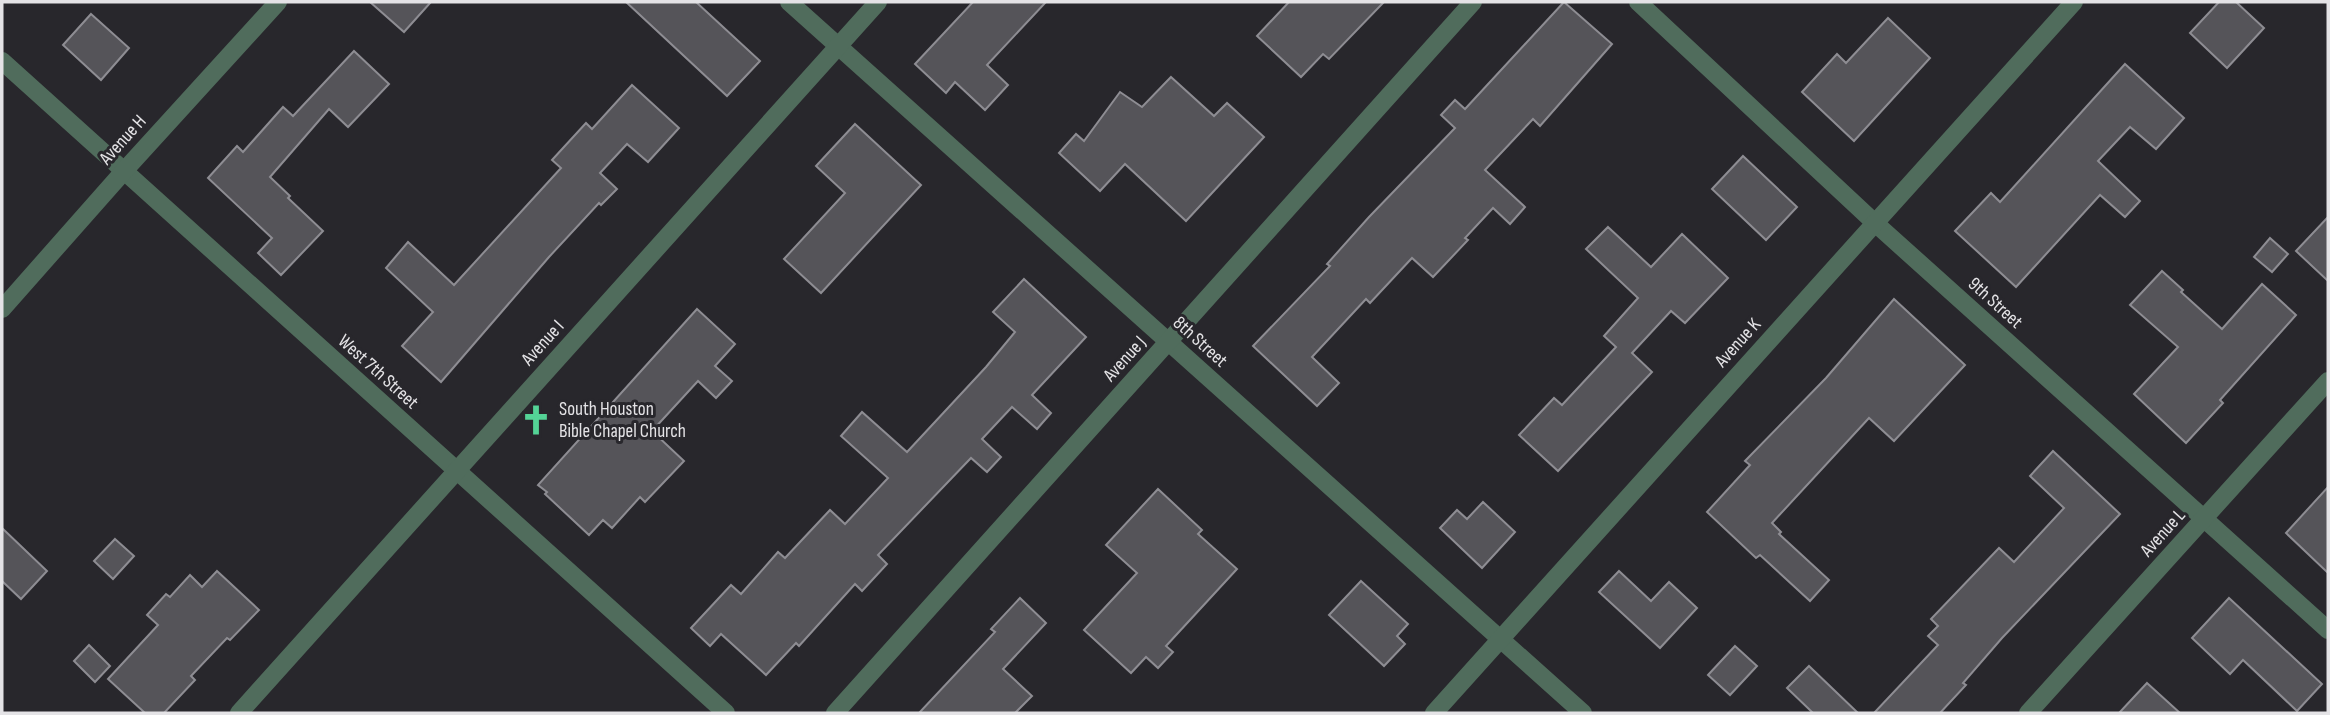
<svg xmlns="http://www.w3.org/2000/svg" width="2330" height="715" font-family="'Sofia Sans Condensed',sans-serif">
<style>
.building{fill:#555459;stroke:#8e8d93;stroke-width:2}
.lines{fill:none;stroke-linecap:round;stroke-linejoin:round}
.minor{stroke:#506c5c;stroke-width:18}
.labels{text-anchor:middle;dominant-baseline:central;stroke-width:6;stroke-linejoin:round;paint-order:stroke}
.street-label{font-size:19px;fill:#e4e3e6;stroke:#28272c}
.poi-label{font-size:19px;fill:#e4e3e6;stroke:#28272c;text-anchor:start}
</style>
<rect width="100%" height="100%" fill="#28272c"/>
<!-- building -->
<g class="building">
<polygon points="370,2 431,2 404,32"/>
<polygon points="626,2 696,2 760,61 727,96"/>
<polygon points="973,2 1046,2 987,65 1008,85 985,110 955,82 946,93 915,64"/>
<polygon points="1289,2 1384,2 1329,59 1323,54 1301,77 1257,36"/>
<polygon points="1564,2 1612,44 1540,126 1533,119 1485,170 1525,207 1510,224 1493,208 1465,238 1468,240 1433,277 1412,258 1370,303 1366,299 1312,357 1339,383 1317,406 1253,346 1330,266 1327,264 1369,217 1455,128 1441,115 1455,100 1465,109"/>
<polygon points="2219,2 2236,2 2264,28 2227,68 2190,33"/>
<polygon points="91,14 129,48 101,80 63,45"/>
<polygon points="1888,18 1930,58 1854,141 1802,92 1837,54 1846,63"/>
<polygon points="354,51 389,84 348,127 329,109 270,177 290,196 288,198 323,231 281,275 258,253 272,238 208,178 237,146 243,152 283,107 293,116"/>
<polygon points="2125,64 2184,118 2156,149 2130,127 2098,161 2140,201 2125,217 2100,195 2016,287 1955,231 1991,193 2000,202"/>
<polygon points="1171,77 1214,116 1227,103 1264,137 1186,221 1125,164 1100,191 1059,153 1076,134 1084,141 1120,92 1142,107"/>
<polygon points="632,85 679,128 648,162 627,144 600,173 617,189 601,205 599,203 549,257 441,382 402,346 433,312 386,268 408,242 454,285 561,168 552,160 586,123 592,129"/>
<polygon points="855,124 921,185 821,293 784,259 845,193 816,166"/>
<polygon points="1743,156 1797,207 1766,240 1712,189"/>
<polygon points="2328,217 2328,281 2296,251"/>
<polygon points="1608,227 1651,267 1682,234 1728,278 1685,323 1671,311 1632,353 1652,372 1558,471 1519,435 1554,398 1562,405 1616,347 1604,336 1638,298 1586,249"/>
<polygon points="2270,238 2288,254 2272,272 2254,257"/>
<polygon points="2162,271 2183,290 2181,292 2222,329 2262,284 2296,315 2220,400 2223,403 2186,443 2134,394 2178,347 2130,305"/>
<polygon points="1024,279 1086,337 1032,395 1051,413 1037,429 1012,407 982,439 1001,457 987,472 971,458 878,555 887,564 862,591 855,584 799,646 796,643 766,675 721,634 710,646 691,628 731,585 741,594 778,552 785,558 830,510 845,524 888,478 841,436 862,412 907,452 986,367 1015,332 993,312"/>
<polygon points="1894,299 1965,365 1894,441 1869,418 1772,523 1781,532 1779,534 1829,580 1810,601 1760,555 1756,558 1707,512 1750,465 1745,461 1826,378"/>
<polygon points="697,309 735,344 715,366 732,381 716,398 698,381 652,431 684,461 645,502 640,497 612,528 603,520 589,535 545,494 547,492 538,485"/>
<polygon points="2053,451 2120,514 2002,638 1963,683 1966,685 1940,713 1874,713 1938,645 1928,636 1938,626 1931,619 1999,548 2014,562 2064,508 2030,476"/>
<polygon points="2328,487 2328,573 2286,533"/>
<polygon points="1158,489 1202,530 1198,534 1237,569 1166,646 1173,652 1158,668 1146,657 1131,673 1084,630 1137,573 1106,545"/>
<polygon points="1483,502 1515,532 1482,568 1440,528 1457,510 1467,519"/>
<polygon points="2,528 47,571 21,599 2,581"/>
<polygon points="115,539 134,556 113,579 94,561"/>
<polygon points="217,571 259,610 230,640 227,638 191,676 195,680 164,713 145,713 108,679 158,625 147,615 166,594 170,597 190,575 202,587"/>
<polygon points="1619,571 1651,601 1669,582 1697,608 1660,648 1599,592"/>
<polygon points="1361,581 1408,624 1397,636 1405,644 1384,666 1329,615"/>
<polygon points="1020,598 1046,623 1003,669 1032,696 1015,713 919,713 995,632 991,629"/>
<polygon points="2229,598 2322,684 2297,711 2243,660 2230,674 2192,638"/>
<polygon points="89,645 110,666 95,682 74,661"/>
<polygon points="1735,646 1757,666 1730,695 1708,675"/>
<polygon points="1809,666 1858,713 1813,713 1787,688"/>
<polygon points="2147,683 2180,713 2119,713"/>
</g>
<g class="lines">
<!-- minor -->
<g class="minor">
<polyline points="789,2 1583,713"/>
<polyline points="1638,2 1875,223 2328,630"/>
<polyline points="2,61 726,713"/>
<polyline points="2,309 124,171 278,2"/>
<polyline points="239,713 878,2"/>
<polyline points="835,713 1473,2"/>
<polyline points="1434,713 2074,2"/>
<polyline points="2028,713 2328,381"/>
</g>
</g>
<!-- icons -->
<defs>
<g id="church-bare" transform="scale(2.415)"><path d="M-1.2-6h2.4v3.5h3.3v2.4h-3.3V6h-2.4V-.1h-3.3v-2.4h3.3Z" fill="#54d396" stroke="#28272c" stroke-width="2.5" paint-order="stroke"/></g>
</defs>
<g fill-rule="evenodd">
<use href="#church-bare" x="536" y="420"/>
</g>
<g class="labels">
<!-- street labels -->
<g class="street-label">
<text transform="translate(123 140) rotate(-48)">Avenue H</text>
<text transform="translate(1995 303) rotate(42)">9th Street</text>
<text transform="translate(1200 342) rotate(42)">8th Street</text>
<text transform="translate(543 343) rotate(-48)">Avenue I</text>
<text transform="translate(1738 343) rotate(-48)">Avenue K</text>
<text transform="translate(1125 359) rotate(-48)">Avenue J</text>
<text transform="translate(378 372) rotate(42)">West 7th Street</text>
<text transform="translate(2163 533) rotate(-48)">Avenue L</text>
</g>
<!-- poi labels -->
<g class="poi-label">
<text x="559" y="409">South Houston<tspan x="559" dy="22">Bible Chapel Church</tspan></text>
</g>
</g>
<!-- border -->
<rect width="2330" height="715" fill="none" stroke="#e4e3e6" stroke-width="7"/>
</svg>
